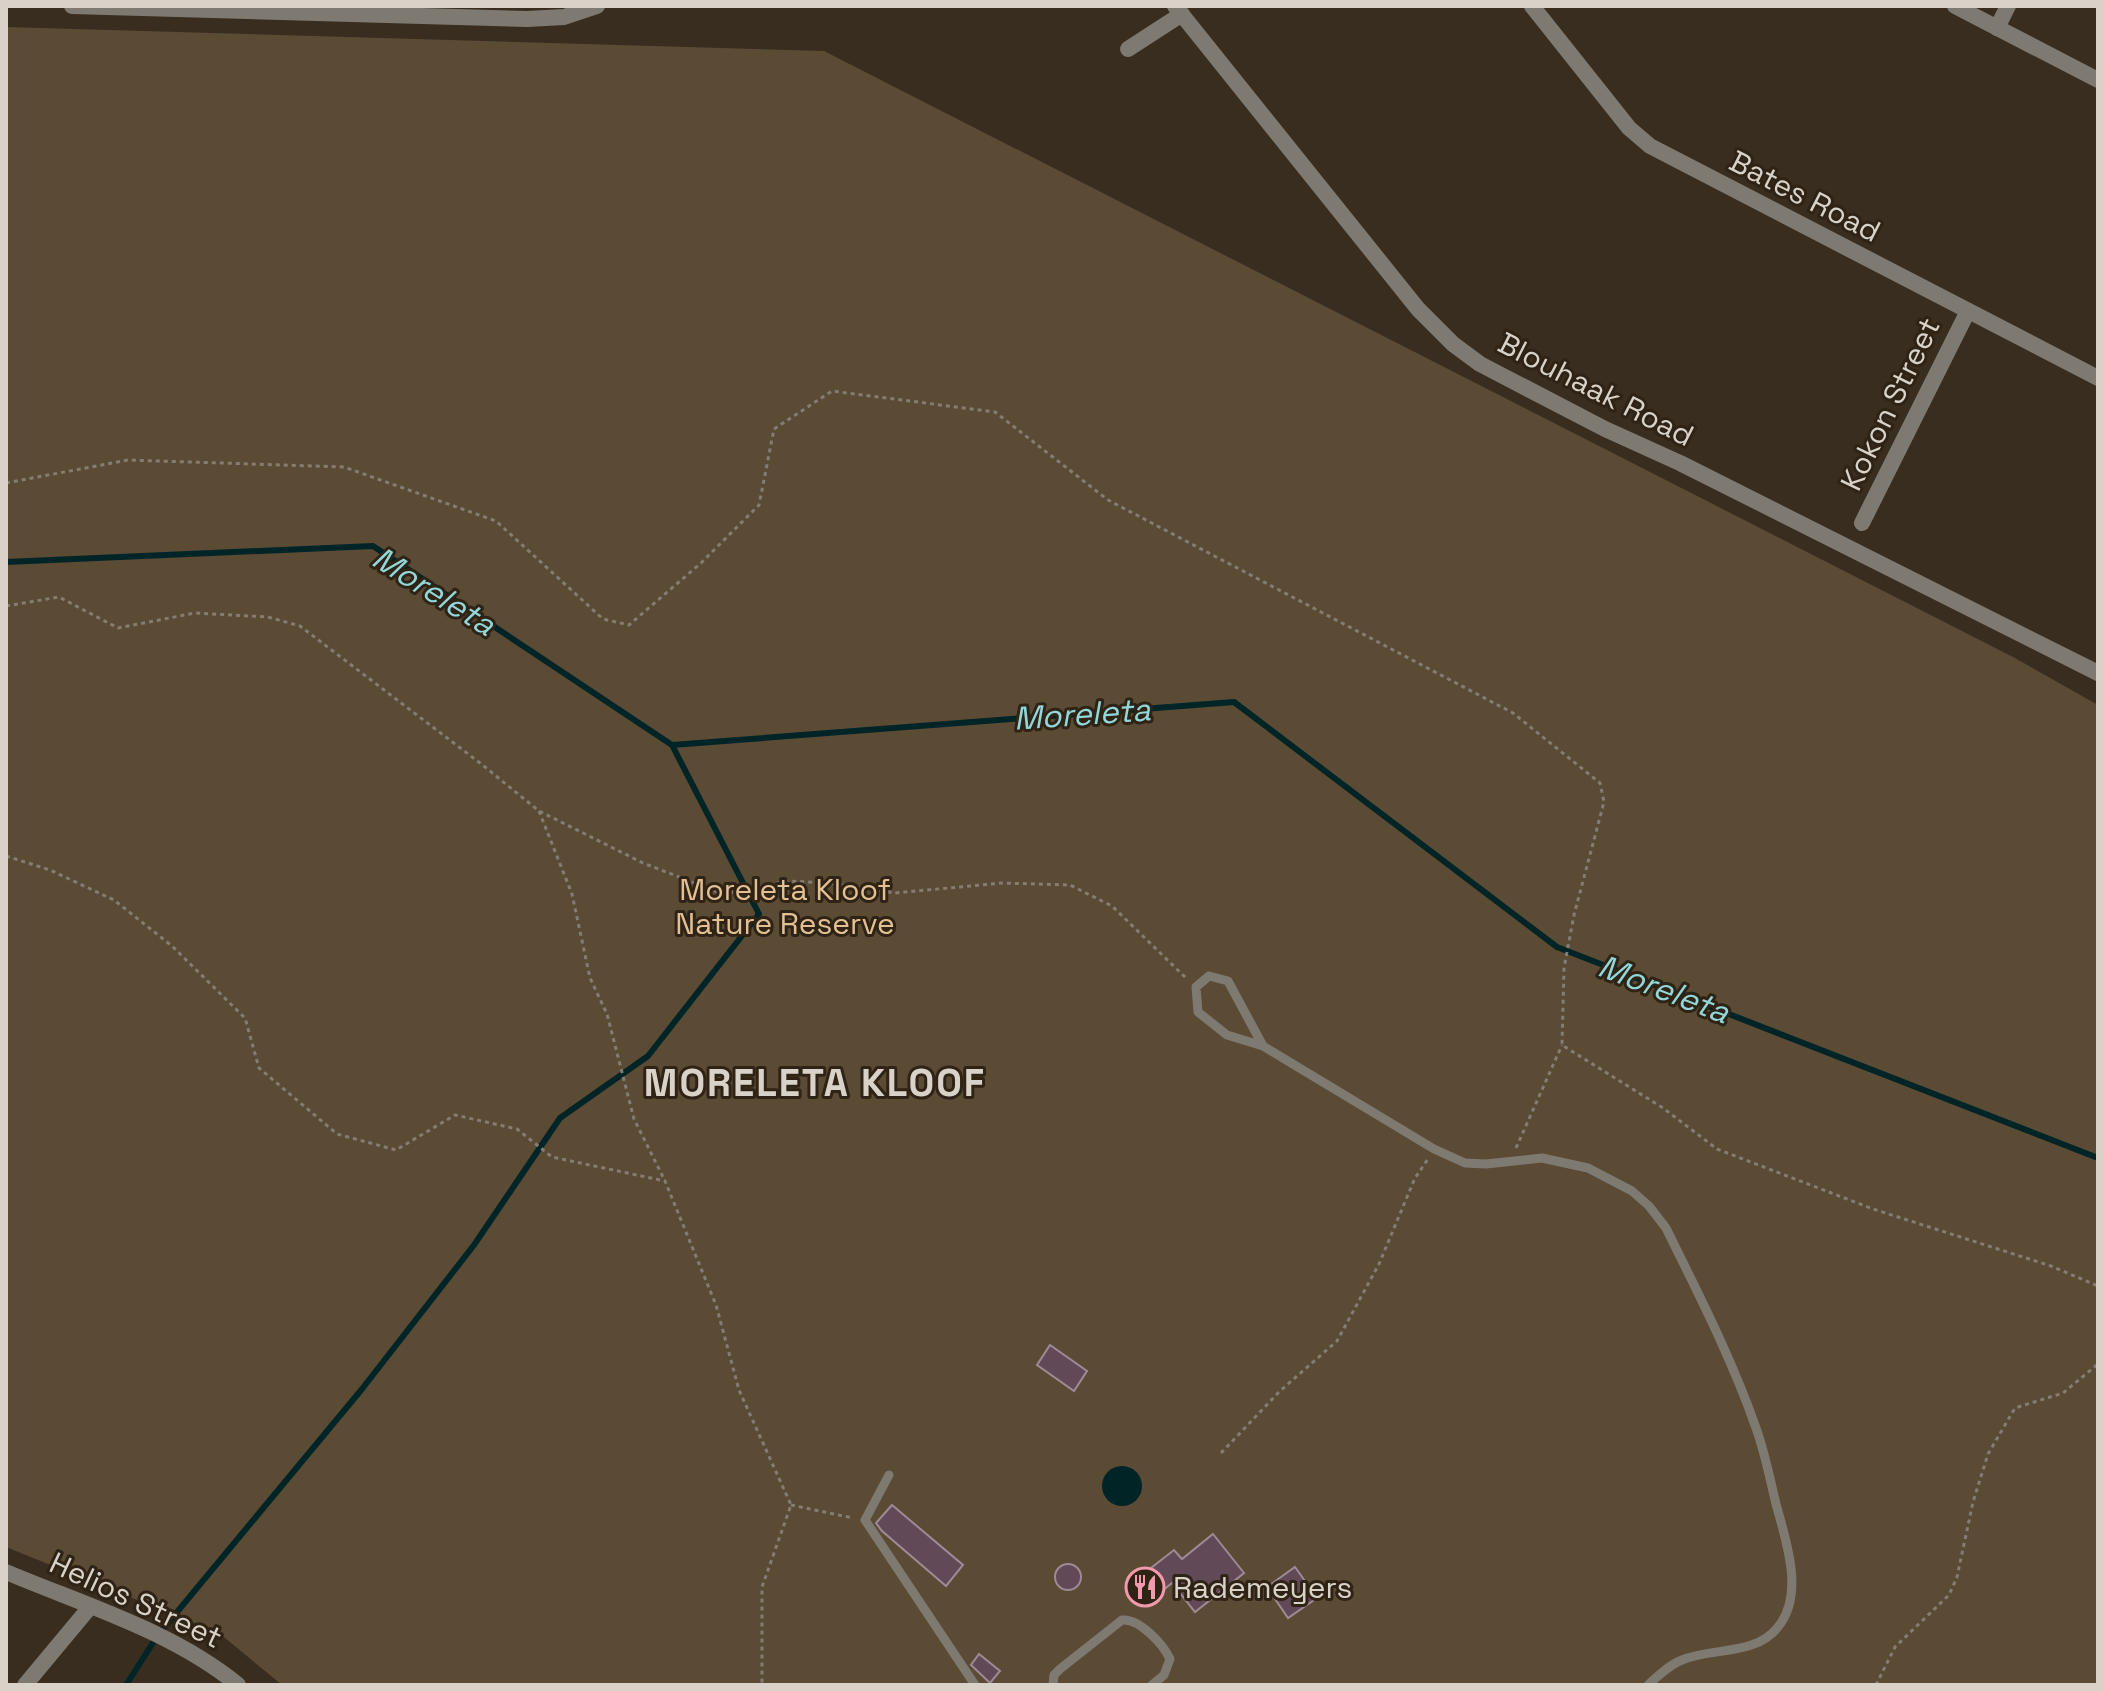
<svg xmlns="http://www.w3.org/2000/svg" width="2104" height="1691" font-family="'Space Grotesk',sans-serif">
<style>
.green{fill:#5b4b35}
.water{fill:#012526}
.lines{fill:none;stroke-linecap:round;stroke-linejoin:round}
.stream{stroke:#012526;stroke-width:6}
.building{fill:#624958;stroke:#9e8a96;stroke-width:2}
.path{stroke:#867c71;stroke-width:3;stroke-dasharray:4 4;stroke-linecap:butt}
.lane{stroke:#7e7a72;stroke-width:9}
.street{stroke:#7e7a72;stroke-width:16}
.labels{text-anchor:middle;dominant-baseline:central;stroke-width:6;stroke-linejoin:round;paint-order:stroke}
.street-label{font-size:30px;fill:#d9d2c9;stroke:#2e2315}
.park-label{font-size:30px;fill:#e3c094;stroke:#2e2315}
.poi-label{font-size:30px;fill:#d9d2c9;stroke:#2e2315;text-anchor:start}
.water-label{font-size:32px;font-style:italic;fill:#92d8db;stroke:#2e2315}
.district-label{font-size:38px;font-weight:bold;letter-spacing:2px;fill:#d9d2c9;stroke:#2e2315}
</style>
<rect width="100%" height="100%" fill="#392d1f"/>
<!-- green -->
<polygon class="green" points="6,27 824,51 2013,657 2098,705 2098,1685 282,1685 219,1633 6,1547"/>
<!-- water -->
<circle class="water" cx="1122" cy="1486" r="20"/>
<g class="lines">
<!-- stream -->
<g class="stream">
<polyline points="6,562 373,546 672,745 1234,702 1557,947 2098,1158"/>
<polyline points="126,1685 158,1635 362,1389 474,1245 560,1118 648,1056 759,914 672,745"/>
</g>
</g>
<!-- building -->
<g class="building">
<polygon points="1050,1345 1087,1371 1074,1391 1037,1365"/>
<polygon points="892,1505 963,1565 946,1586 882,1531 876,1523"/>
<polygon points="1213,1534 1244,1573 1195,1612 1172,1583 1157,1595 1142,1575 1174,1550 1182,1559"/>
<circle cx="1068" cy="1577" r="13"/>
<polygon points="1295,1567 1317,1598 1288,1618 1267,1587"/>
<polygon points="979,1654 1000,1671 990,1683 971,1665"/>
</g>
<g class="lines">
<!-- path -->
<g class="path">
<polyline points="6,483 128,460 344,467 496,521 603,619 629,625 701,563 759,505 774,429 832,391 995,412 1108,500 1513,713 1600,783 1604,802 1574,915 1564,968 1562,1045 1663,1108 1717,1149 1873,1209 2051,1266 2098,1286"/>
<polyline points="6,606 59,597 118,628 195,613 268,617 300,626 480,763 539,811 643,863 723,894 788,881 829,883 895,893 1002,883 1070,885 1112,906 1187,979"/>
<polyline points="539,811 572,894 590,978 607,1014 634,1119 665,1181"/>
<polyline points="6,856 50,870 114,900 172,946 245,1018 259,1068 337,1134 396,1150 455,1115 517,1129 552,1157 665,1181 716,1305 739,1390 791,1505 762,1587 762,1685"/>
<polyline points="1516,1148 1562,1045"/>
<polyline points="1221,1453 1280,1391 1337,1341 1379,1264 1415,1178 1428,1159"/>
<polyline points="791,1505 853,1518"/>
<polyline points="1876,1685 1895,1647 1949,1595 1957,1577 1973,1502 1988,1454 2015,1408 2063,1393 2098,1364"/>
</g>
<!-- lane -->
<g class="lane">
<path d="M1263,1046L1228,981L1209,976L1196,987L1198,1012L1227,1035L1263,1046L1434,1149L1465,1163L1486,1164L1542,1158L1588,1168L1632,1191L1649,1206L1666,1228C1698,1293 1732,1359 1756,1428C1765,1453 1770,1479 1776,1504C1786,1541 1805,1594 1778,1627C1755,1656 1713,1647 1682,1660C1669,1665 1658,1676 1648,1685"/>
<polyline points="889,1475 865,1520 975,1685"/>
<path d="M1053,1685L1054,1675L1060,1669L1122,1620C1139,1618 1163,1644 1170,1659L1164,1675L1152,1685"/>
</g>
<!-- street -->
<g class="street">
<polyline points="72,6 527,19 564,17 597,6"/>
<polyline points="1175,6 1418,309 1453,344 1480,364 1605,429 1680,463 2098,673"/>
<polyline points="1532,6 1629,128 1650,146 2098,378"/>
<polyline points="1955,6 2098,80"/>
<polyline points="1997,28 2008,6"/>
<polyline points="1128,49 1182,14"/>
<polyline points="1862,523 1968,311"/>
<path d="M6,1572C84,1605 172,1631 238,1685"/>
<polyline points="25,1685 90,1607"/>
</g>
</g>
<!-- icons -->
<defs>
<g id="restaurant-ring" transform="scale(2)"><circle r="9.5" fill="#2e2315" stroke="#f29aad" stroke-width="1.5"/><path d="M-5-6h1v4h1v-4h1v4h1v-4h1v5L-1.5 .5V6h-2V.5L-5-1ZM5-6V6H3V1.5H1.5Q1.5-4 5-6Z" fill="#f29aad"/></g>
</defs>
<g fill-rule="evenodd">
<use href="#restaurant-ring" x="1145" y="1587"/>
</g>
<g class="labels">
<!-- street labels -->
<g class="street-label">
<text transform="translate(1805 196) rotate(27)">Bates Road</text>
<text transform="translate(1596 389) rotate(27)">Blouhaak Road</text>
<text transform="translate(1890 404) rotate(-64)">Kokon Street</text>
<text transform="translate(136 1600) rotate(25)">Helios Street</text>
</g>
<!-- park labels -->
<g class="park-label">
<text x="785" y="889">Moreleta Kloof<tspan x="785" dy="34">Nature Reserve</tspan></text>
</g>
<!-- poi labels -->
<g class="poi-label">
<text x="1173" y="1587">Rademeyers</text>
</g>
<!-- water labels -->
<g class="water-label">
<text transform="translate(434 591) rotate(32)">Moreleta</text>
<text transform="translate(1082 714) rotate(-4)">Moreleta</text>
<text transform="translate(1664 989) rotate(21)">Moreleta</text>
</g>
<!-- district labels -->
<g class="district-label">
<text x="815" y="1083">MORELETA KLOOF</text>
</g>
</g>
<!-- border -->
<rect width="2104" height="1691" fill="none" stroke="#d9d2c9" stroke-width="16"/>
</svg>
